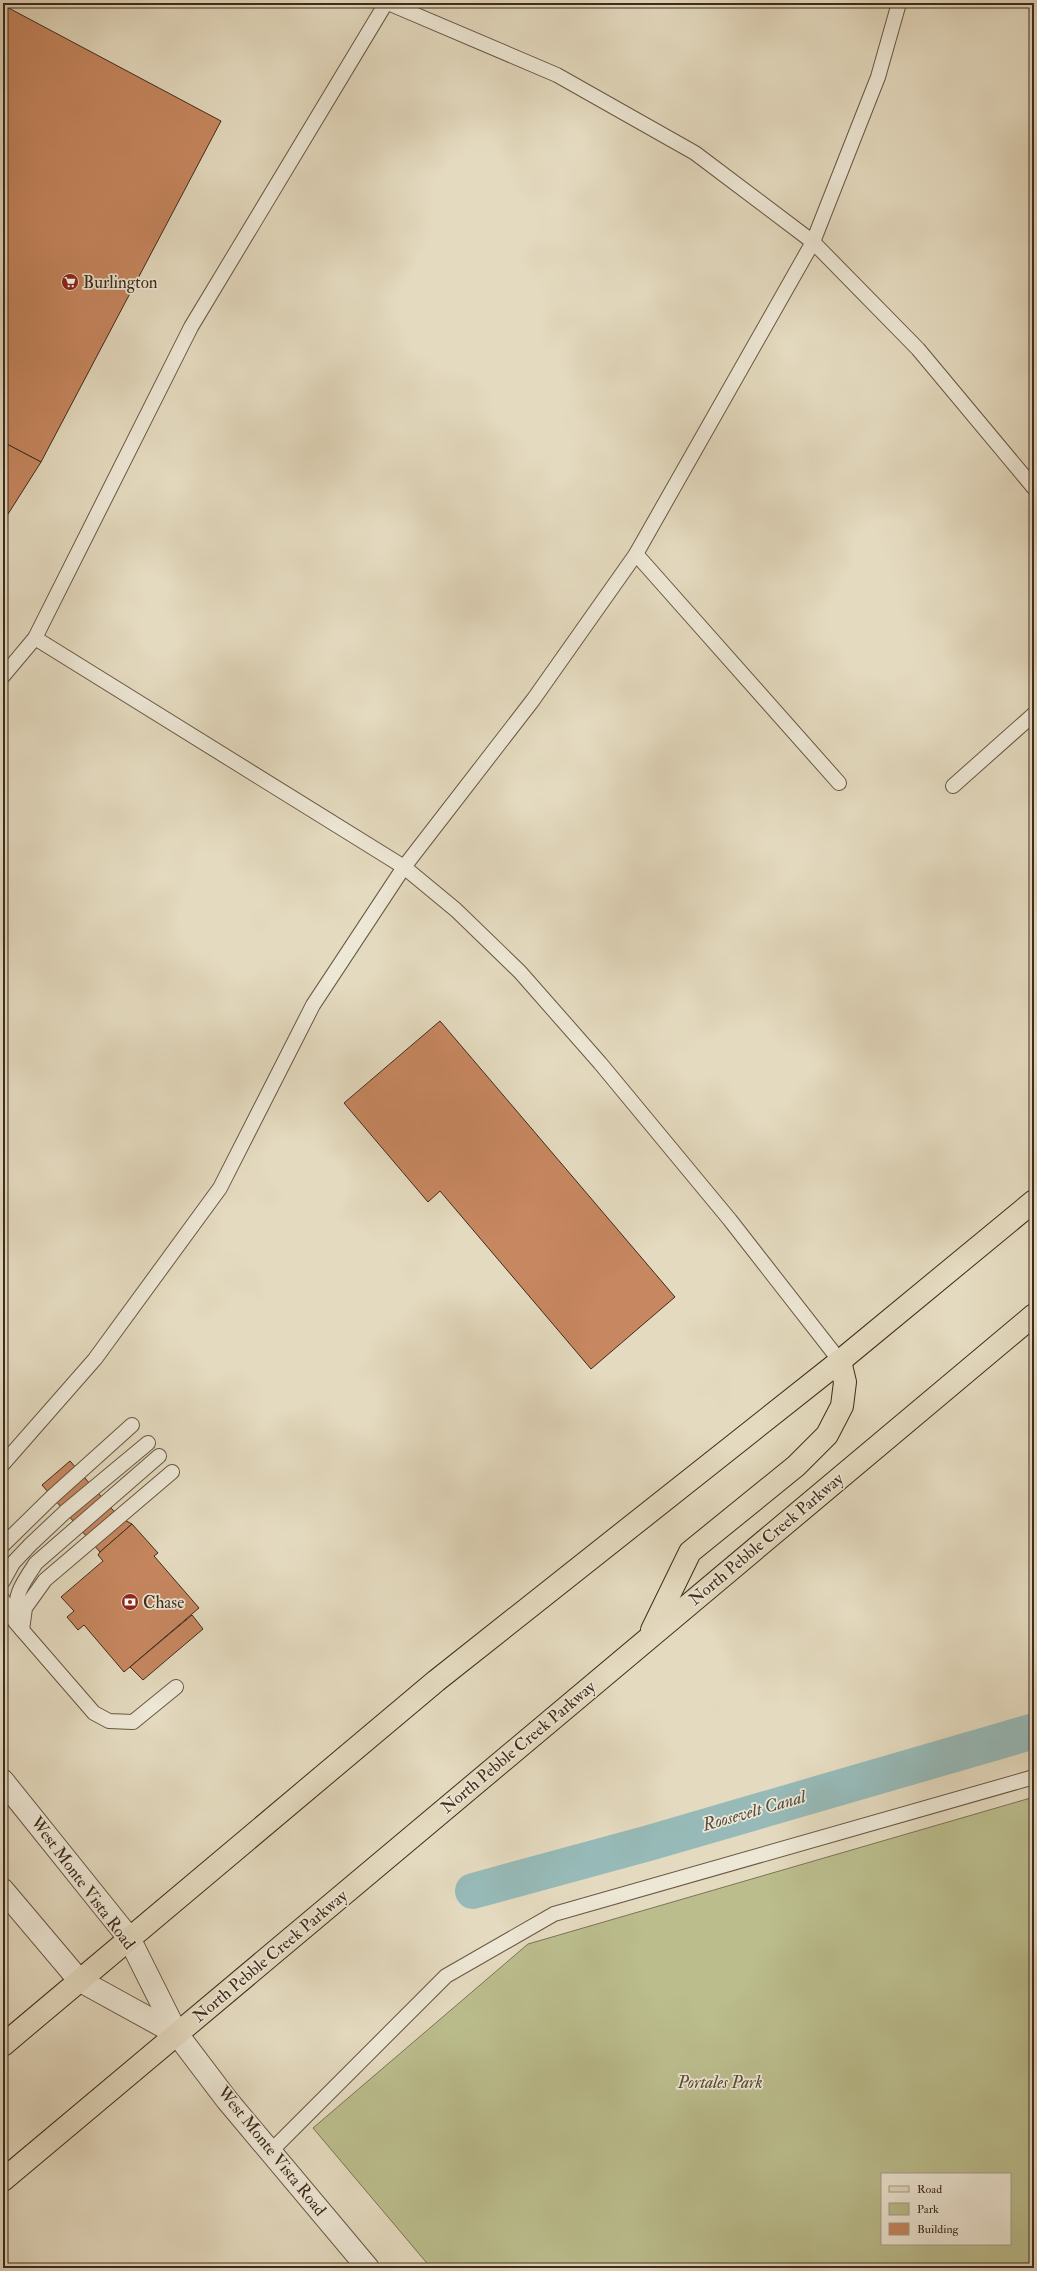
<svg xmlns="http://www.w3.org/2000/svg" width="1037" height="2271" font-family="'IM FELL Double Pica',serif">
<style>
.green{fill:#bbbd8d;stroke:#7c7454;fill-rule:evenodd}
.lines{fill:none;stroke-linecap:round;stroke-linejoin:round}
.canal{stroke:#97bab8;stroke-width:36}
.building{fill:#c78760;stroke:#3e2b1b}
.service-casing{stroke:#685744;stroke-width:16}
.tertiary-casing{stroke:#685744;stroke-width:24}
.primary-casing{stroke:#3e2b1b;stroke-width:24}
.service{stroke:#ede7d5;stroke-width:14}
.tertiary{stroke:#ede7d5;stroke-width:22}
.primary{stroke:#e4dabf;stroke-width:22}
.labels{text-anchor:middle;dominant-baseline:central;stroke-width:3.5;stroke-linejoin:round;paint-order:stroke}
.poi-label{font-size:17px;fill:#3e2b1b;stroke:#ede7d5;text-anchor:start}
.street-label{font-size:17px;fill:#3e2b1b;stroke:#ede7d5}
.park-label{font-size:17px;font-style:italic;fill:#574832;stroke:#ede7d5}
.water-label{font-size:18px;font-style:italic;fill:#544f42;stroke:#ede7d5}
</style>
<rect width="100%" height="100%" fill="#e4dabf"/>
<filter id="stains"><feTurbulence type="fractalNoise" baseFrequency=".005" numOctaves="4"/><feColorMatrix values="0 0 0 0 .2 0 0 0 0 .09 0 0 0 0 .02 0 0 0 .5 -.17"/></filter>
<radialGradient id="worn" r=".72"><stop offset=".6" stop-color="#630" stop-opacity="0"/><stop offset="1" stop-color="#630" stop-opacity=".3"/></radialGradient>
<!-- green -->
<path class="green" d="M1034,1797V2268H431L313,2128L528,1944ZM882,2174H1010V2244H882Z"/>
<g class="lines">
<!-- canal -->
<polyline class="canal" points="473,1891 649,1843 1034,1731"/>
</g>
<!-- building -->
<g class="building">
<polygon points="3,5 221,121 41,462 3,442"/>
<polygon points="3,442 41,462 3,522"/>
<polygon points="440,1021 675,1297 591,1369 440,1191 428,1202 344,1103"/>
<polygon points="70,1461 119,1517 132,1524 100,1552 42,1485"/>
<polygon points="132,1524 158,1553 154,1556 199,1608 124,1672 84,1625 78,1630 67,1617 74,1611 61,1597 103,1561 98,1555 100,1552"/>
<polygon points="192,1615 203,1629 143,1680 130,1667"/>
</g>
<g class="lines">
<!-- service casing -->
<g class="service-casing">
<g id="service">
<polyline points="388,3 557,75 695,153 813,242 918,349 1034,488"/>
<polyline points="636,554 839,783"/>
<polyline points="35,638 404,867 456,910 520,972 600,1063 730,1220 840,1361"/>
<polyline points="3,676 35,638 191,327 386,3"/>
<polyline points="953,786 1034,714"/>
<polyline points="3,1464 95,1359 220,1188 313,1005 404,867 533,700 636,554 813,242 878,77 899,3"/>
<polyline points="3,1545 52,1497 132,1425"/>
<polyline points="3,1581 13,1563 30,1545 65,1512 148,1443"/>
<polyline points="3,1600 8,1612 16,1623 94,1713 109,1721 133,1722 176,1687"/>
<path d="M16,1620C14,1594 22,1584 36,1563L159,1456"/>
<polyline points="22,1630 25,1608 45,1580 172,1472"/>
<polyline points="271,2151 446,1976 554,1914 1034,1777"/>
</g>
</g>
<!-- tertiary casing -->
<g class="tertiary-casing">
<g id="tertiary">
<polyline points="3,1781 129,1938 177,2034 227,2100 368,2268"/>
<polyline points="3,1890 79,1980 177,2034"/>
</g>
</g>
<!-- primary casing -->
<g class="primary-casing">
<g id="primary">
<polyline points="652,1630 690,1552 796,1466 827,1435 842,1406 845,1382 840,1361"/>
<polyline points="3,2045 436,1681 840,1361 1034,1201"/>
<polyline points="3,2180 1034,1315"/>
</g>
</g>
<!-- service -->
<use href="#service" class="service"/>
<!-- tertiary -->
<use href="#tertiary" class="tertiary"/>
<!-- primary -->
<use href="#primary" class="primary"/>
</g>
<!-- icons -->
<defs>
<g id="supermarket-disc" transform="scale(0.9)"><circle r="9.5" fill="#8f2418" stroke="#ede7d5"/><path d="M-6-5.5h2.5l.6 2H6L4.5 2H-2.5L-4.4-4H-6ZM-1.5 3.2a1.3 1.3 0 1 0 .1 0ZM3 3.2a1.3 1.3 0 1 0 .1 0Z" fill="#fff"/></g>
<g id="bank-disc" transform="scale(0.9)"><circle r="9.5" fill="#8f2418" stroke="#ede7d5"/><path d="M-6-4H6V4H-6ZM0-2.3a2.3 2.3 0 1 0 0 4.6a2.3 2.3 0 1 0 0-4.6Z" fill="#fff"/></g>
</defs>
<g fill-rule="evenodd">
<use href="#supermarket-disc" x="70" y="282"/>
<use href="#bank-disc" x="130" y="1602"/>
</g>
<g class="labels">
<!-- poi labels -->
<g class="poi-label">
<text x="83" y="282">Burlington</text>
<text x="143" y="1602">Chase</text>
</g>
<!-- street labels -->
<g class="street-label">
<text transform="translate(766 1539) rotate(-40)">North Pebble Creek Parkway</text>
<text transform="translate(518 1747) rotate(-40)">North Pebble Creek Parkway</text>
<text transform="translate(83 1883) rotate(53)">West Monte Vista Road</text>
<text transform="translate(270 1956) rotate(-40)">North Pebble Creek Parkway</text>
<text transform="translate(272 2151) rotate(51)">West Monte Vista Road</text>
</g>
<!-- park labels -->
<g class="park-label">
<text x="720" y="2082">Portales Park</text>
</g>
<!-- water labels -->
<g class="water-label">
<text transform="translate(754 1811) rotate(-16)">Roosevelt Canal</text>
</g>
</g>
<!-- margin -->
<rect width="1037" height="2271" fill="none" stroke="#e4dabf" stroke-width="16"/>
<rect x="4" y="4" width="1029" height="2263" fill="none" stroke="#3e2b1b" stroke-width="2"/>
<rect x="8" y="8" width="1021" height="2255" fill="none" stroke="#3e2b1b"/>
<!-- legend -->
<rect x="881" y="2173" width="130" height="72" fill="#ede7d5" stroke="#a79c8b"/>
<rect x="889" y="2186" width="20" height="6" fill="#e4dabf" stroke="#a79c8b"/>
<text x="917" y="2193" font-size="12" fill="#3e2b1b">Road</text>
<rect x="889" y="2203" width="20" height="12" fill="#bbbd8d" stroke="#a79c8b"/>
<text x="917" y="2213" font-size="12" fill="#3e2b1b">Park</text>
<rect x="889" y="2223" width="20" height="12" fill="#c78760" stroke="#a79c8b"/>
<text x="917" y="2233" font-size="12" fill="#3e2b1b">Building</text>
<rect width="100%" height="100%" filter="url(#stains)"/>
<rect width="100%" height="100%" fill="url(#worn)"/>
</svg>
